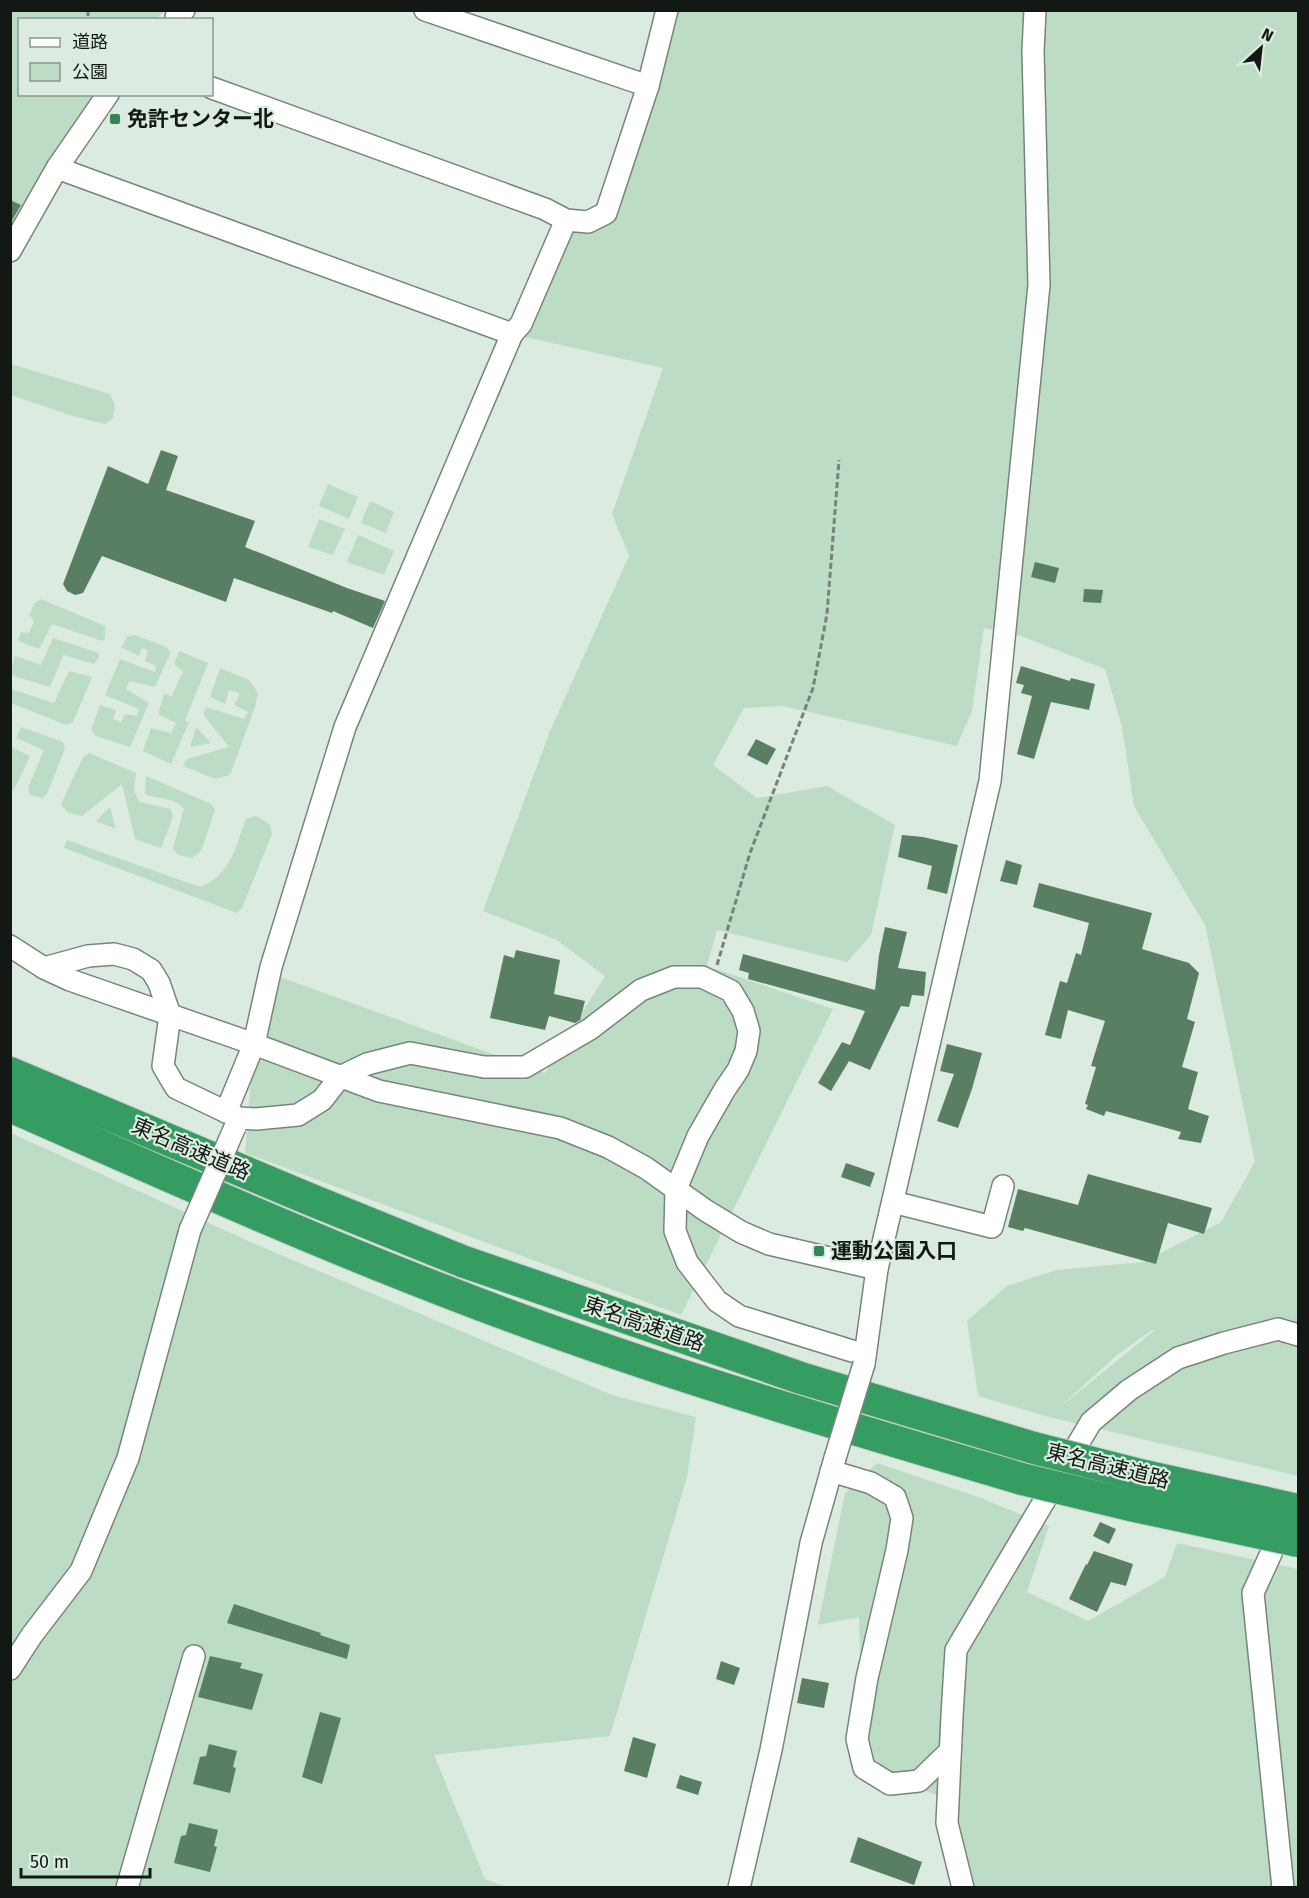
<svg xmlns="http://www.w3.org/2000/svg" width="1309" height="1898" font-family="'Fira Sans','Noto Sans JP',sans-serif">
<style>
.green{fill:#bcdcc5;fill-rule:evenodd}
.building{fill:#587e64}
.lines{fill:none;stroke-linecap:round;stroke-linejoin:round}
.minor-casing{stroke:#78857b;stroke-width:24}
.highway-casing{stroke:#cbcccb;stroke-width:34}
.path{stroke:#77817a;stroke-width:3;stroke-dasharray:6 3;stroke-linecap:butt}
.minor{stroke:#fff;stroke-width:21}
.highway{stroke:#359d62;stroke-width:32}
.minor-bridge-casing{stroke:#78857b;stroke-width:24;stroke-linecap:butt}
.highway-bridge-casing{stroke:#cbcccb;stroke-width:34;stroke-linecap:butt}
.minor-bridge{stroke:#fff;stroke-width:21}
.highway-bridge{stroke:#359d62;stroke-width:32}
.poi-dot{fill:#358556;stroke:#dcebe0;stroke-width:2}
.labels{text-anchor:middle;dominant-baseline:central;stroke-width:4.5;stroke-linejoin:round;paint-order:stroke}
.poi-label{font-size:21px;font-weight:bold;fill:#131814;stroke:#dcebe0;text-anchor:start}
.street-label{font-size:21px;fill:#131814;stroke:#dcebe0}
</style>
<rect width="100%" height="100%" fill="#dcebe0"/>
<!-- green -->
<g class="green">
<polygon points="11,11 164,11 157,19 20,20 20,94 106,95 11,256"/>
<path d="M673,11H1298V1476L1049,1417L978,1396L967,1321L1007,1286L1057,1270L1143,1262L1221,1222L1255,1162L1205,925L1134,806L1122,727L1105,669L1021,636L984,628L972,711L957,746L783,706L744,708L713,765L757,798L827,786L895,825L871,935L847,962L717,930L707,966L833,1009L681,1315L245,1153L254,1044L272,974L545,1073L605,976L557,940L483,911L550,731L629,556L612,514L663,368L512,334L556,240L606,213ZM1152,1330H1155L1060,1407L1117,1355Z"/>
<polygon points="11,364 110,394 115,405 113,418 105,424 76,417 11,395"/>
<polygon points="328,484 358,497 349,519 319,506"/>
<polygon points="370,501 394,512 386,533 361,523"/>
<polygon points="319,519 345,529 333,555 308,547"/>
<polygon points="358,535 394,551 384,575 347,562"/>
<polygon points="41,599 105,626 105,639 102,641 52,624 39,649 18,641 21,632 29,633 34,621 29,614 35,603"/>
<polygon points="135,635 166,647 171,652 155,687 129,681 126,689 149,703 130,747 96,736 91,730 100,705 116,710 113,719 121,722 125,714 137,716 139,709 105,695 120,659 155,672 156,666 145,661 148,650 142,648 139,656 121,647 128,636"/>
<polygon points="53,638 99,653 99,657 94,664 63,655 50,687 14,676 11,672 15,656 41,665"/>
<polygon points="179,651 208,663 185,721 189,722 171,764 143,751 151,728 171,733 176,723 158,714 164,694 172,696 183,671 174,664"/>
<polygon points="220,668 249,680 258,693 255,707 230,775 215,779 183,766 187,759 229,747 203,714 206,707 244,719 248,712 234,705 240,693 229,690 225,704 210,697"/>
<polygon points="69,671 92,677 73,722 66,725 11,703 11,689 54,703"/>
<polygon points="21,727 63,742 65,748 48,792 43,798 30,795 28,788 44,750 16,738"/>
<polygon points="196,727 211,743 190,747"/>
<polygon points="11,747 30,756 14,790 11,789"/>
<polygon points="89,753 136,773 134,790 139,802 171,809 173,817 161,848 135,839 122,784 82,816 67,812 61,804 83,757"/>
<path d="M146,776L211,804L215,810L201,851L192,858L178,855L173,849L184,808C171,796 160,800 145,794Z"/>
<polygon points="110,807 116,829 96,821"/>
<path d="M256,816L270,824L272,834L242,908L237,913L64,848L67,840L200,887C232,874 234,849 246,819Z"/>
<polygon points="11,1133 255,1244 612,1395 696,1417 687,1477 610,1736 434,1755 485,1879 507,1887 11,1888"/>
<polygon points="877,1463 981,1498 1049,1526 1027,1592 1088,1621 1165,1577 1177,1543 1298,1569 1298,1887 963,1887 948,1799 864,1768 859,1617 818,1625 845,1493"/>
</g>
<!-- building -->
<g class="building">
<polygon points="10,200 21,205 10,224"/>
<polygon points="161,450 178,456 166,490 255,521 245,547 347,588 385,601 373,628 333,611 332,613 234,578 226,602 102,556 83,593 75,595 67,591 63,584 108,466 148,484"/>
<polygon points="1035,562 1059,568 1055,583 1031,577"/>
<polygon points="1084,589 1103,590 1101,603 1083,602"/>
<polygon points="1021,666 1070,681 1071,678 1095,684 1089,710 1051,702 1034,759 1017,754 1032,696 1021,693 1024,685 1016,683"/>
<polygon points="756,739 776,749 767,765 747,755"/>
<polygon points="902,835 923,837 958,845 947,894 927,889 932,866 898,857"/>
<polygon points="1006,860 1022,865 1017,885 1000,881"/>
<polygon points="1039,883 1152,913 1142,949 1189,963 1199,973 1187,1019 1195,1022 1182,1067 1198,1072 1188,1109 1209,1116 1201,1143 1178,1139 1181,1132 1106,1111 1104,1116 1086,1109 1088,1105 1085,1104 1096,1067 1091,1066 1105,1021 1068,1010 1061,1039 1045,1035 1060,981 1067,983 1076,953 1081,955 1089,923 1033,907"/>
<polygon points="885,927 907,932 898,968 926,972 924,996 912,995 909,1007 901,1006 870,1070 849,1061 831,1091 818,1083 842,1042 850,1045 865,1011 748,979 749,973 739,970 743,954 875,990 879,955"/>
<polygon points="516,950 560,960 554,994 585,1001 580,1020 575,1023 549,1016 545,1030 490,1018 504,955 514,958"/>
<polygon points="947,1044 982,1053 972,1089 958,1128 937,1121 954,1074 940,1071"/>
<polygon points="846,1163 875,1173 870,1187 841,1177"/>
<polygon points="1088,1174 1212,1208 1204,1234 1168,1223 1156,1264 1025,1228 1023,1231 1008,1227 1018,1189 1078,1205"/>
<polygon points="1100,1522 1116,1529 1109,1544 1093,1536"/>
<polygon points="1094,1551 1133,1564 1126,1586 1111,1582 1097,1612 1069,1599 1086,1564 1087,1565"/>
<polygon points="234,1604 321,1633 320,1635 350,1645 347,1659 227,1623"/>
<polygon points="210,1656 242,1663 240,1668 263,1674 252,1710 198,1697"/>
<polygon points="721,1661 740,1668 734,1685 716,1679"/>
<polygon points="802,1678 829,1683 824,1708 797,1703"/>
<polygon points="320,1712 341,1718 322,1784 302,1777"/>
<polygon points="633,1737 656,1744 647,1778 624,1771"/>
<polygon points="209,1744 237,1751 233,1767 236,1768 230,1793 193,1784 200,1757 206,1756"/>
<polygon points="680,1775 702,1782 698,1795 676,1788"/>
<polygon points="189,1823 218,1830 214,1846 217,1847 210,1872 174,1863 181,1836 186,1835"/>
<polygon points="858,1837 922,1862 914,1885 850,1862"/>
</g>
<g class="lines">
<!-- minor casing -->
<g class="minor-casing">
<g id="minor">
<polyline points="425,10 648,86"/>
<polyline points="176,17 184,10"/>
<polyline points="212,88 545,209 566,220"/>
<polyline points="57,168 512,334"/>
<polyline points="10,251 57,168 108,94"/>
<polyline points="10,946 44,968 70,980 254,1044 379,1091 560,1128 608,1147 646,1168 705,1210 741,1232 769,1244 877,1269"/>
<polyline points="44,968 88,956 114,954 133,959 151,970 159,983 170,1015 163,1066 176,1088 239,1118 256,1119 298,1115 322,1100 340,1077 367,1064 410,1053 484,1067 525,1067 590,1029 641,990 674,977 702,977 731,991 743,1011 749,1031 746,1051 738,1070 725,1089 698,1136 676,1189 675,1231 687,1262 717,1301 739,1316 865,1355"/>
<polyline points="226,1112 254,1044 271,967 345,727 512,334 521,324 566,220 588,222 606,213 648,86 667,10"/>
<polyline points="893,1202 992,1227 1003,1186"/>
<polyline points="864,1364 877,1269 990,781 1039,285 1033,51 1035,10"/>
<polyline points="831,1471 871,1483 895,1497 902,1518 897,1550 867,1678 857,1739 864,1768 890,1784 919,1781 950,1751"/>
<polyline points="10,1669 32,1635 81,1571 128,1458 190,1230"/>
<polyline points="127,1888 194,1656"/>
<polyline points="739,1888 771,1750 811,1543 835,1458"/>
<polyline points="963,1888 947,1823 952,1716 956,1650 1091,1422 1129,1390 1178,1358 1224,1343 1278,1329 1298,1335"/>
<polyline points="1283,1888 1253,1593 1283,1527"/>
</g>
</g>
<!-- highway casing -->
<g class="highway-casing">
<g id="highway">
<polyline points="10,1073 309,1199 462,1261 804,1379 1034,1448"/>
<path d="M10,1106C156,1170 301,1236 450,1293C637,1366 830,1422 1022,1479"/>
</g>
</g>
<!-- path -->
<g class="path">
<polyline points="88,10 88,20"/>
<polyline points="717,965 750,853 813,688 827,614 839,460"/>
</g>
<!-- minor -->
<use href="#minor" class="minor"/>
<!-- highway -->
<use href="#highway" class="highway"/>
<!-- minor-bridge casing -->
<g class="minor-bridge-casing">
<g id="minor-bridge">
<polyline points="190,1230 235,1127"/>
<polyline points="835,1458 864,1364"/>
</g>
</g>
<!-- highway-bridge casing -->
<g class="highway-bridge-casing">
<g id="highway-bridge">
<polyline points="1034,1448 1136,1474 1298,1510"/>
<polyline points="1022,1479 1130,1505 1298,1541"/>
</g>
</g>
<!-- minor-bridge -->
<use href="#minor-bridge" class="minor-bridge"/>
<!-- highway-bridge -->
<use href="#highway-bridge" class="highway-bridge"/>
</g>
<!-- markers -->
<g class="poi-dot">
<rect x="109" y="113" width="12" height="12" rx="3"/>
<rect x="813" y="1245" width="12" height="12" rx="3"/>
</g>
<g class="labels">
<!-- poi labels -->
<g class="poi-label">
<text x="127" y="119">免許センター北</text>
<text x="831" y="1251">運動公園入口</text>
</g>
<!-- street labels -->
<g class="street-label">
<text transform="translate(191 1149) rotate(23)">東名高速道路</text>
<text transform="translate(644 1324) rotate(19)">東名高速道路</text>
<text transform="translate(1108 1466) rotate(14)">東名高速道路</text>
</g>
</g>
<!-- border -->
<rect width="1309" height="1898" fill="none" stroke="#131814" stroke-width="24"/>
<!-- legend -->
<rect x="18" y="18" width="195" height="78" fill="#dcebe0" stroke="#8c978e" stroke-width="1.5"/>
<rect x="30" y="38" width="30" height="9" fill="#ffffff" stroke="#8c978e" stroke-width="1.5"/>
<text x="72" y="48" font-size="18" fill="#131814">道路</text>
<rect x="30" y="63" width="30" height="18" fill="#bcdcc5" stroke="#8c978e" stroke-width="1.5"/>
<text x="72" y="78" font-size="18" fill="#131814">公園</text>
<!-- north arrow -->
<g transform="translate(1261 48) rotate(27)" stroke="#dcebe0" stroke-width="4.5" paint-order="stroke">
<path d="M0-4.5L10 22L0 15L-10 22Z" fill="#131814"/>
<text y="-9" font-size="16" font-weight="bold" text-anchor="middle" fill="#131814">N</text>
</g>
<!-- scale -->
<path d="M21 1868v9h129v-9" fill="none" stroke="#131814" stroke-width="3"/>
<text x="30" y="1868" font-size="18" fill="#131814" stroke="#dcebe0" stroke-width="4.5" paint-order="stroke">50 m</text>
</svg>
